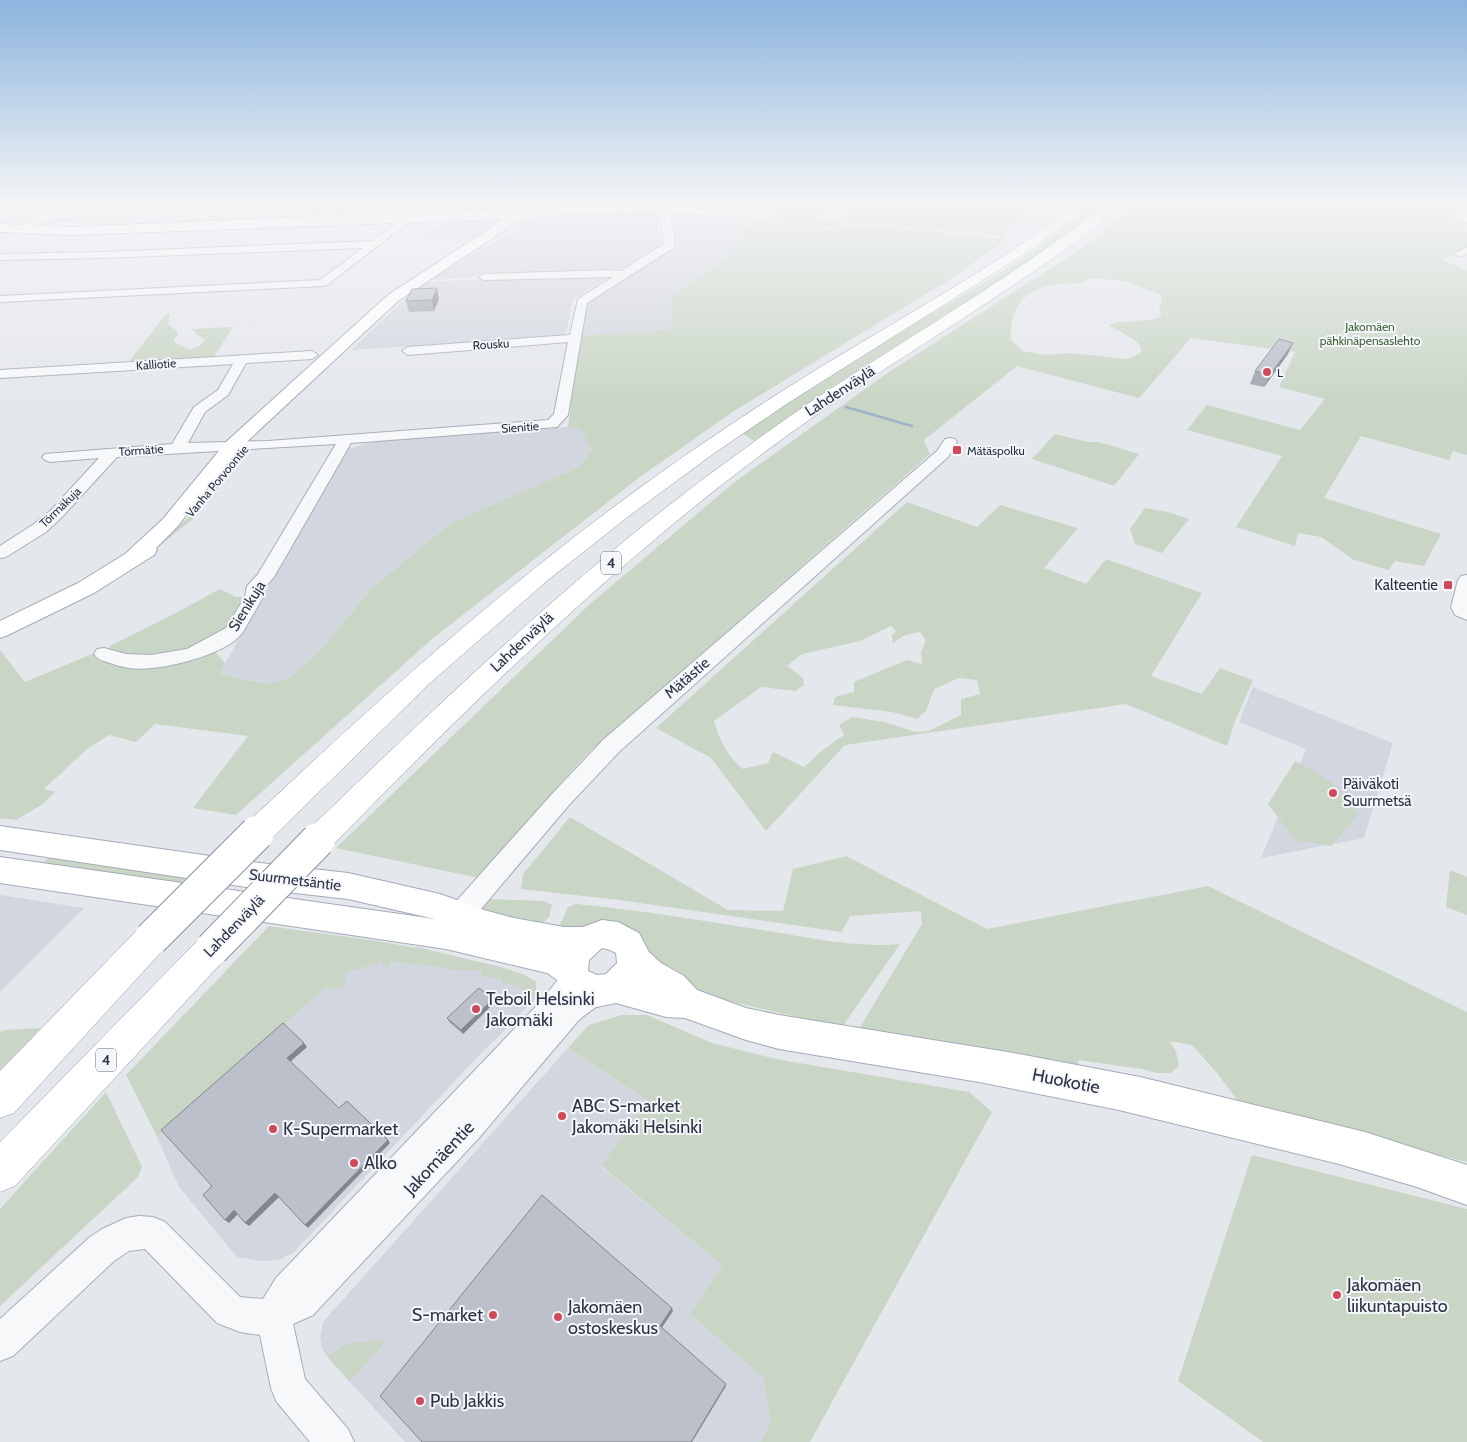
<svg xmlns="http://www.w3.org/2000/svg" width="1467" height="1442" font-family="Cabin,sans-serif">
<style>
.built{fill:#d2d6de}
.green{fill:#c9d6c5;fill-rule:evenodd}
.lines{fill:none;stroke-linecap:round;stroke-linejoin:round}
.stream{stroke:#9fb4cc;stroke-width:2.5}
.minor-casing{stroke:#a9aeb7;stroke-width:2}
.major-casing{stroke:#a3abb8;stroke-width:2}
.highway-casing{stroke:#8b94a3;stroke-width:1}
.minor{fill:#f7f8fa;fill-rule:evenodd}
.major{fill:#fff;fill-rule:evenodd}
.highway{fill:#fff;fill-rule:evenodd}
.highway-bridge-casing{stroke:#8b94a3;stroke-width:36;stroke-linecap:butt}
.highway-bridge{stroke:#fff;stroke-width:34}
.wall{fill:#a1a5ae}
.shaded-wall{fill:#83868d}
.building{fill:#bbc0ca;stroke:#83868d}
.poi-dot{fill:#d2485b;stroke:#f4f6f9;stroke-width:2}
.labels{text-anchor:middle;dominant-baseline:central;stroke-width:4;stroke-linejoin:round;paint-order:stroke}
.far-park-label{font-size:12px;fill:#3f6138;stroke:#f4f6f9}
.far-street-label{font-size:12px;fill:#2b3445;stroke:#f4f6f9}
.far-poi-label{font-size:12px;fill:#2b3445;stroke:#f4f6f9;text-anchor:start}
.shield{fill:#f4f6f9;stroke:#676e7b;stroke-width:1}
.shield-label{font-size:14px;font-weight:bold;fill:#2b3445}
.street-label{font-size:15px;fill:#2b3445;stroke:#f4f6f9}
.poi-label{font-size:15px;fill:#2b3445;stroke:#f4f6f9;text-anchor:end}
.near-poi-label{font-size:18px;fill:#2b3445;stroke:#f4f6f9;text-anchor:start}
.near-street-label{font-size:18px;fill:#2b3445;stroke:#f4f6f9}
</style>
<rect width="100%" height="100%" fill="#e4e7ec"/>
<!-- built -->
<g class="built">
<polygon points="548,200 617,200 615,201 615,208 544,209"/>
<polygon points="646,211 656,214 662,242 661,246 624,268 512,275 488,272 470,276 469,278 430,280 534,218"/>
<polygon points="674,213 733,218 741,240 729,258 671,296 671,329 581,336 589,301 676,245 669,214"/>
<polygon points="494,219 497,222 471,238 421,240 444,220"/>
<polygon points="599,274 608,278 573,299 566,333 561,336 351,350 406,298 426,282"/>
<polygon points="568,427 581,428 592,450 579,467 451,523 370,590 322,649 289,678 270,684 219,674 346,450 374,441"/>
<polygon points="1253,687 1393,743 1364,838 1261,858 1306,749 1239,722"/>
<polygon points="0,895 84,908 0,992"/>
<polygon points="418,947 525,975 536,982 536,998 468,1067 294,1252 279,1260 261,1261 237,1257 179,1187 157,1137 326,987 345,957"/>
<polygon points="568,1048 648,1101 601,1167 722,1265 690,1314 763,1378 771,1421 760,1442 405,1442 329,1359 322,1349 320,1336 323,1322"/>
</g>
<!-- green -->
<g class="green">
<path d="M805,200H810L807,203L832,200L806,206L799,211L807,212L813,207L838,203L840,200H1038L1002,236L878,224L763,230L753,228L747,223L764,217H776L779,211L788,209ZM856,204L865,206L866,208L859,211L858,214C841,215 830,221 813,217V215L838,210L839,208Z"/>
<path d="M1097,200H1112L1019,271L877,359L754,441L742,433C785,405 828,375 872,348C949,303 1031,261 1097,200Z"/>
<path d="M1142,200H1444L1467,233V248L1442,259L1467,271V455L1453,451L1449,460L1361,436L1324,498L1441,534L1424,566L1395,561L1389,570L1354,560L1321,537L1298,533L1295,546L1236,527L1282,456L1187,430L1207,405L1300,430L1325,399L1279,387L1295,352L1191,338L1139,398L1017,366L924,440L930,454L609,734L581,760L479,878L336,848L591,603L736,481L889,372L1090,243ZM1095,278L1124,281L1161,295L1162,300L1159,306L1161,313L1160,317C1144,323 1125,319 1109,325L1136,341L1141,347V352L1132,358L1123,359L1072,353L1045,355L1023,351L1011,340C1009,308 1024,289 1056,284C1064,283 1072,284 1080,283C1085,282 1089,279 1095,278Z"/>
<polygon points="744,224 751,229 765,232 878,226 1007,239 952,278 731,413 640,477 432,639 236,815 193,808 248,736 155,724 136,742 109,735 87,749 44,789 55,792 43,804 16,820 0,818 0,650 25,682 92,654 122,664 212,648 225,663 219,674 269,684 289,678 322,649 370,590 451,523 579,467 592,450 581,429 568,427 581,336 671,329 671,296 729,258 741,240 737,226"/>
<polygon points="166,314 170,314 168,324 177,331 178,335 174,339 174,342 190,350 201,345 205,339 197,335 192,329 233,327 213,358 128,363"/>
<polygon points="1055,434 1088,442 1099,442 1139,454 1114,486 1032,459"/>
<polygon points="237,459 240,460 238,463 194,518 145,558 0,634 151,550 198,509"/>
<path d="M907,502L977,527L1000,505L1078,528L1044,568L1086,584L1106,559L1202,593L1151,676L1202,694L1220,668L1253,680L1235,721L1227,746L1126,704L845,745L766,831L711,758L656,728ZM891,626L896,631L892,635L893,643L905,635L920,632L926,640L921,652L922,664L907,660L854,682V692L835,697L833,705L892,712L917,719L926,711L934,689L959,678L977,680L980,694L961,699V715L929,731L916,732L884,722L852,717L839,725L844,735L824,749L804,767L773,752L768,763L743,769C727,756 720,741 714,721L761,687L795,691L804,685L803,678L787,666L802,654L860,641Z"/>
<polygon points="1145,508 1168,512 1189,519 1162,553 1135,544 1130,529"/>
<polygon points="220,589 236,597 248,597 232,625 191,652 152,660 110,653 110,646 168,617"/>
<polygon points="1295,761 1333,783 1358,814 1331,846 1295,840 1268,804"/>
<polygon points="570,817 728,910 783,911 793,869 846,856 987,929 1208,886 1467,1012 1467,1162 1241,1105 1217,1073 1192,1045 1170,1041 1176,1052 1179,1066 1171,1073 1157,1073 1142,1069 1078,1060 1078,1068 857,1032 922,924 921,911 850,916 842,932 619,900 521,889 523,874"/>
<polygon points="51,855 193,870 173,890 36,870"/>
<polygon points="1450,870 1467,877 1467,915 1446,907"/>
<polygon points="487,899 544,901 552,905 549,917 535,931 483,913 483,908"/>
<path d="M576,904C640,910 705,921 768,931C813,938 854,948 900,944L842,1027L728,1001L681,982L655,964L635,931L619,922H605L556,934L568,907Z"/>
<path d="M269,926C338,936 408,943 475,961C496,966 518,970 536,982V998L516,985L502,983V979L481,976L482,971L453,970L449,968L391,961L388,967H384L382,961L345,973V986L332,990L326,987L157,1137L126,1075Z"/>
<polygon points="622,1015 647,1015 712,1043 776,1059 969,1092 992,1112 810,1442 760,1442 771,1421 763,1378 690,1314 722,1265 601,1166 648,1101 568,1048 589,1025"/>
<polygon points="41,1028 0,1071 0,1032 5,1030"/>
<polygon points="106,1092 142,1167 138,1177 0,1306 0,1209"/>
<polygon points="1252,1155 1467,1209 1467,1442 1263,1442 1178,1381"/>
<polygon points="384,1339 379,1350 349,1381 327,1356 347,1344"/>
</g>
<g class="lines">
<!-- stream -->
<polyline class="stream" points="846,407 912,426"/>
<!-- minor casing -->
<g class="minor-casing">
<g id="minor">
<polygon points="59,200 69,200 54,214 126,211 131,214 126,217 47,220 19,232 13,232 11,230 42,215"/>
<polygon points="225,200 235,200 218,216 212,216 212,212"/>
<polygon points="332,200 341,200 335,210 338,213 334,221 325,224 318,221 318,217 326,209"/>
<polygon points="390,200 399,200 394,211 391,212 386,209"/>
<path d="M672,200H682L675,207L702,209L725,200H739L703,215L670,212L675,243L673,248L587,303L568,415L557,427L351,443L274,577L265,587L263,597L243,632C229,653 175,666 152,668C138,670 123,668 110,663C104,661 98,660 94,654L97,649L104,648L126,654L151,655L187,649L226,628L245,597L247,586L258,574L336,444L117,457L63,516L46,532L6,557L0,558V546L34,524L51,510L99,458L50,462L45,460L42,457L45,454L172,444L194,407L218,390L233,364L0,378V370L312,351L318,355L312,359L246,363L228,395L205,412L188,443L268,441L548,420L554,414L568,342L408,355L402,351L408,347L570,335L578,299L613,277L484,280L479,277L484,274L609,270L621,271L664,244L660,212L534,215L529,212L534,209L648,205L665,206Z"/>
<polygon points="1448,200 1457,200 1467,213 1467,223 1464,222"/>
<polygon points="411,213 414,214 414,218 327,285 323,286 0,302 0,296 320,280 363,248 103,258 0,260 0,254 103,252 372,241"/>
<polygon points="1467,247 1467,254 1459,257 1454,254"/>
<path d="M950,438L955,439L957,442L948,457L619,752L569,805L470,922C462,934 459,941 443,935L439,927L452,906L553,793L603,740L937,451L945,439Z"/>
<polygon points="1467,575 1467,620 1455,615 1451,607 1458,580 1461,576"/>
<path d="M573,964L583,967L587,976L584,984L597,978L607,982L611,991C604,1005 589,1010 578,1021L478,1139L313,1315L293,1324L305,1379L348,1429L354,1442H310L276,1401L271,1388L260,1335L240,1332L217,1323L145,1249L129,1251L114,1261L13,1356L0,1361V1319L90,1237L102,1229L126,1218L139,1216L153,1217L165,1222L240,1297L263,1299L276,1278L542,1000L559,978L563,967Z"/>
</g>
</g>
<!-- major casing -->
<g class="major-casing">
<g id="major">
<polygon points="526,207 539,211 541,213 537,217 518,221 398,301 239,449 177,527 156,548 157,550 154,555 94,593 8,635 0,638 0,621 78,583 125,554 163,519 227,441 388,295 504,219 72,235 0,232 0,224 72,227"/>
<path d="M0,826L260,863L348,873L440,894L484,910L514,918L564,927H583L602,920L618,922L639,933L649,952L661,963L684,976L697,990L746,1008L779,1015L1019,1054L1140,1077L1365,1132L1467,1165V1205L1417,1187L1339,1164L1119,1110L979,1082L779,1049L746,1040L685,1018L666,1017L616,1003L597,1007L584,1003L572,999L564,993L559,981L547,973L446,949L0,883V857L435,919L348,899L260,889L0,850ZM602,948L610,950L616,953L617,963L606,974L597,975L588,971L589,960Z"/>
</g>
</g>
<!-- highway casing -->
<g class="highway-casing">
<g id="highway">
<path d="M1082,200H1096L1029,251L788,403L713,454L629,516L548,580L430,683L268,842L257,845L246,842L242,833L246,824C390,688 537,556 702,444C759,405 819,367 879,332C948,291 1018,250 1082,200Z"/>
<path d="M1111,200H1125C1097,230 1052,259 1018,282C941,334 861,382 785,437C618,559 473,701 329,849L318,852L307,849L302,840L307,831C444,699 582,566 736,455C775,426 814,399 855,373C942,317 1030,265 1111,200Z"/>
<polygon points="151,924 163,928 168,939 163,950 14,1113 0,1118 0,1071 139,928"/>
<polygon points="212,934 224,938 229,949 224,960 15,1186 0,1192 0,1142 200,938"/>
</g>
</g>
<!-- minor -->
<use href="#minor" class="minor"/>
<!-- major -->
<use href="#major" class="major"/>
<!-- highway -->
<use href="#highway" class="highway"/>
<!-- highway-bridge casing -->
<g class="highway-bridge-casing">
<g id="highway-bridge">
<polyline points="151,939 257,833"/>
<polyline points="212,949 318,840"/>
</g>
</g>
<!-- highway-bridge -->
<use href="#highway-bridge" class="highway-bridge"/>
</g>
<!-- wall -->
<g class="wall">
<polygon points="439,299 434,311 409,312 406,301"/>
<polygon points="1288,354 1264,387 1250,384 1255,371"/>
<polygon points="494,1003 463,1034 449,1022 447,1018"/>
</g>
<!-- shaded-wall -->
<g class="shaded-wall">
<polygon points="437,288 439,299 434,311 432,300"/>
<polygon points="1293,343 1288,354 1264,387 1270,375"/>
<polygon points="493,999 494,1003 463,1034 461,1030"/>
<polygon points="304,1043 307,1047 290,1062 287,1058"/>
<polygon points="388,1140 390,1143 308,1228 305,1225"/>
<polygon points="275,1193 279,1197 249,1226 245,1223"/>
<polygon points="234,1210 238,1214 229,1223 225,1220"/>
<polygon points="672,1308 673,1311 661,1329 660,1326"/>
<polygon points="726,1384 726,1386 692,1442 691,1442"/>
</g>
<!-- building -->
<g class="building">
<polygon points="437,288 432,300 406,301 412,289"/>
<polygon points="1279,339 1293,343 1270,375 1255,371"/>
<polygon points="479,988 493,999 461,1030 447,1018"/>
<polygon points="283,1023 304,1043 287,1058 339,1108 347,1101 388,1140 305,1225 275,1193 245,1223 234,1210 225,1220 203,1195 212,1186 161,1130"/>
<polygon points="542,1195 672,1308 660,1326 726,1384 691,1442 422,1442 380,1396"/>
</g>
<!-- sky -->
<linearGradient id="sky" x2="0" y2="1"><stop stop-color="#8bb4dd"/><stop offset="0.5" stop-color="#f3f4f6"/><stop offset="1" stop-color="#f3f4f6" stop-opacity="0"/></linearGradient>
<rect width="1467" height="402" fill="url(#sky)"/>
<!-- markers -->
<g class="poi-dot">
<circle cx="1267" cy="372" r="5"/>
<rect x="952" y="445" width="10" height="10" rx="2.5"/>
<rect x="1443" y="580" width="10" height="10" rx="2.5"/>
<circle cx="1333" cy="793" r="5"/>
<circle cx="476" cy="1009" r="5"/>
<circle cx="562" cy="1116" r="5"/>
<circle cx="273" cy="1129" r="5"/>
<circle cx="354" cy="1163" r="5"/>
<circle cx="1337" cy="1295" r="5"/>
<circle cx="493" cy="1315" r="5"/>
<circle cx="558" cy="1317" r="5"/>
<circle cx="420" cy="1401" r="5"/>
</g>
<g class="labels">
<!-- far-park labels -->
<g class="far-park-label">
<text x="1370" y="326">Jakomäen<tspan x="1370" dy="14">pähkinäpensaslehto</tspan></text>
</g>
<!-- far-street labels -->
<g class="far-street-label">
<text transform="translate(491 344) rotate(-4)">Rousku</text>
<text transform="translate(156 364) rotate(-4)">Kalliotie</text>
<text transform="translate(520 427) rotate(-4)">Sienitie</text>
<text transform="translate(141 450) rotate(-4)">Törmätie</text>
<text transform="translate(217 481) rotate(-50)">Vanha Porvoontie</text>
<text transform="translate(60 507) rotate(-44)">Törmäkuja</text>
</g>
<!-- far-poi labels -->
<g class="far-poi-label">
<text x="1277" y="372">L</text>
<text x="967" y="450">Mätäspolku</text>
</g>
<!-- shield labels -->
<g class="shield">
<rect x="601" y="551.5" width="20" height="23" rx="4"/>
<rect x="96" y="1048.5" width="20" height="23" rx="4"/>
</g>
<g class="shield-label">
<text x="611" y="563">4</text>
<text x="106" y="1060">4</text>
</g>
<!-- street labels -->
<g class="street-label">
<text transform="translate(840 391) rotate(-33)">Lahdenväylä</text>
<text transform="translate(247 606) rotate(-58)">Sienikuja</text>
<text transform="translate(522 642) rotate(-43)">Lahdenväylä</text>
<text transform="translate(687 678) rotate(-41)">Mätästie</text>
<text transform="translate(295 880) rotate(7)">Suurmetsäntie</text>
<text transform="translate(234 926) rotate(-46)">Lahdenväylä</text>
</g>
<!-- poi labels -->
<g class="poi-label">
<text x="1438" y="585">Kalteentie</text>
<text x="1343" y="784" text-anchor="start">Päiväkoti<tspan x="1343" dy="17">Suurmetsä</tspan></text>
</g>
<!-- near-poi labels -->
<g class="near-poi-label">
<text x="486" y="999">Teboil Helsinki<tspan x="486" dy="21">Jakomäki</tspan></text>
<text x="572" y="1106">ABC S-market<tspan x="572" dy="21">Jakomäki Helsinki</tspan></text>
<text x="283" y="1129">K-Supermarket</text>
<text x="364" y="1163">Alko</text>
<text x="1347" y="1285">Jakomäen<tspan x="1347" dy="21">liikuntapuisto</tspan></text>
<text x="568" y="1307">Jakomäen<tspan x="568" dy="21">ostoskeskus</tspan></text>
<text x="483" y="1315" text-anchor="end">S-market</text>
<text x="430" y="1401">Pub Jakkis</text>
</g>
<!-- near-street labels -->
<g class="near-street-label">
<text transform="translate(1066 1081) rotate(11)">Huokotie</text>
<text transform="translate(439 1158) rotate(-47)">Jakomäentie</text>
</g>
</g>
</svg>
